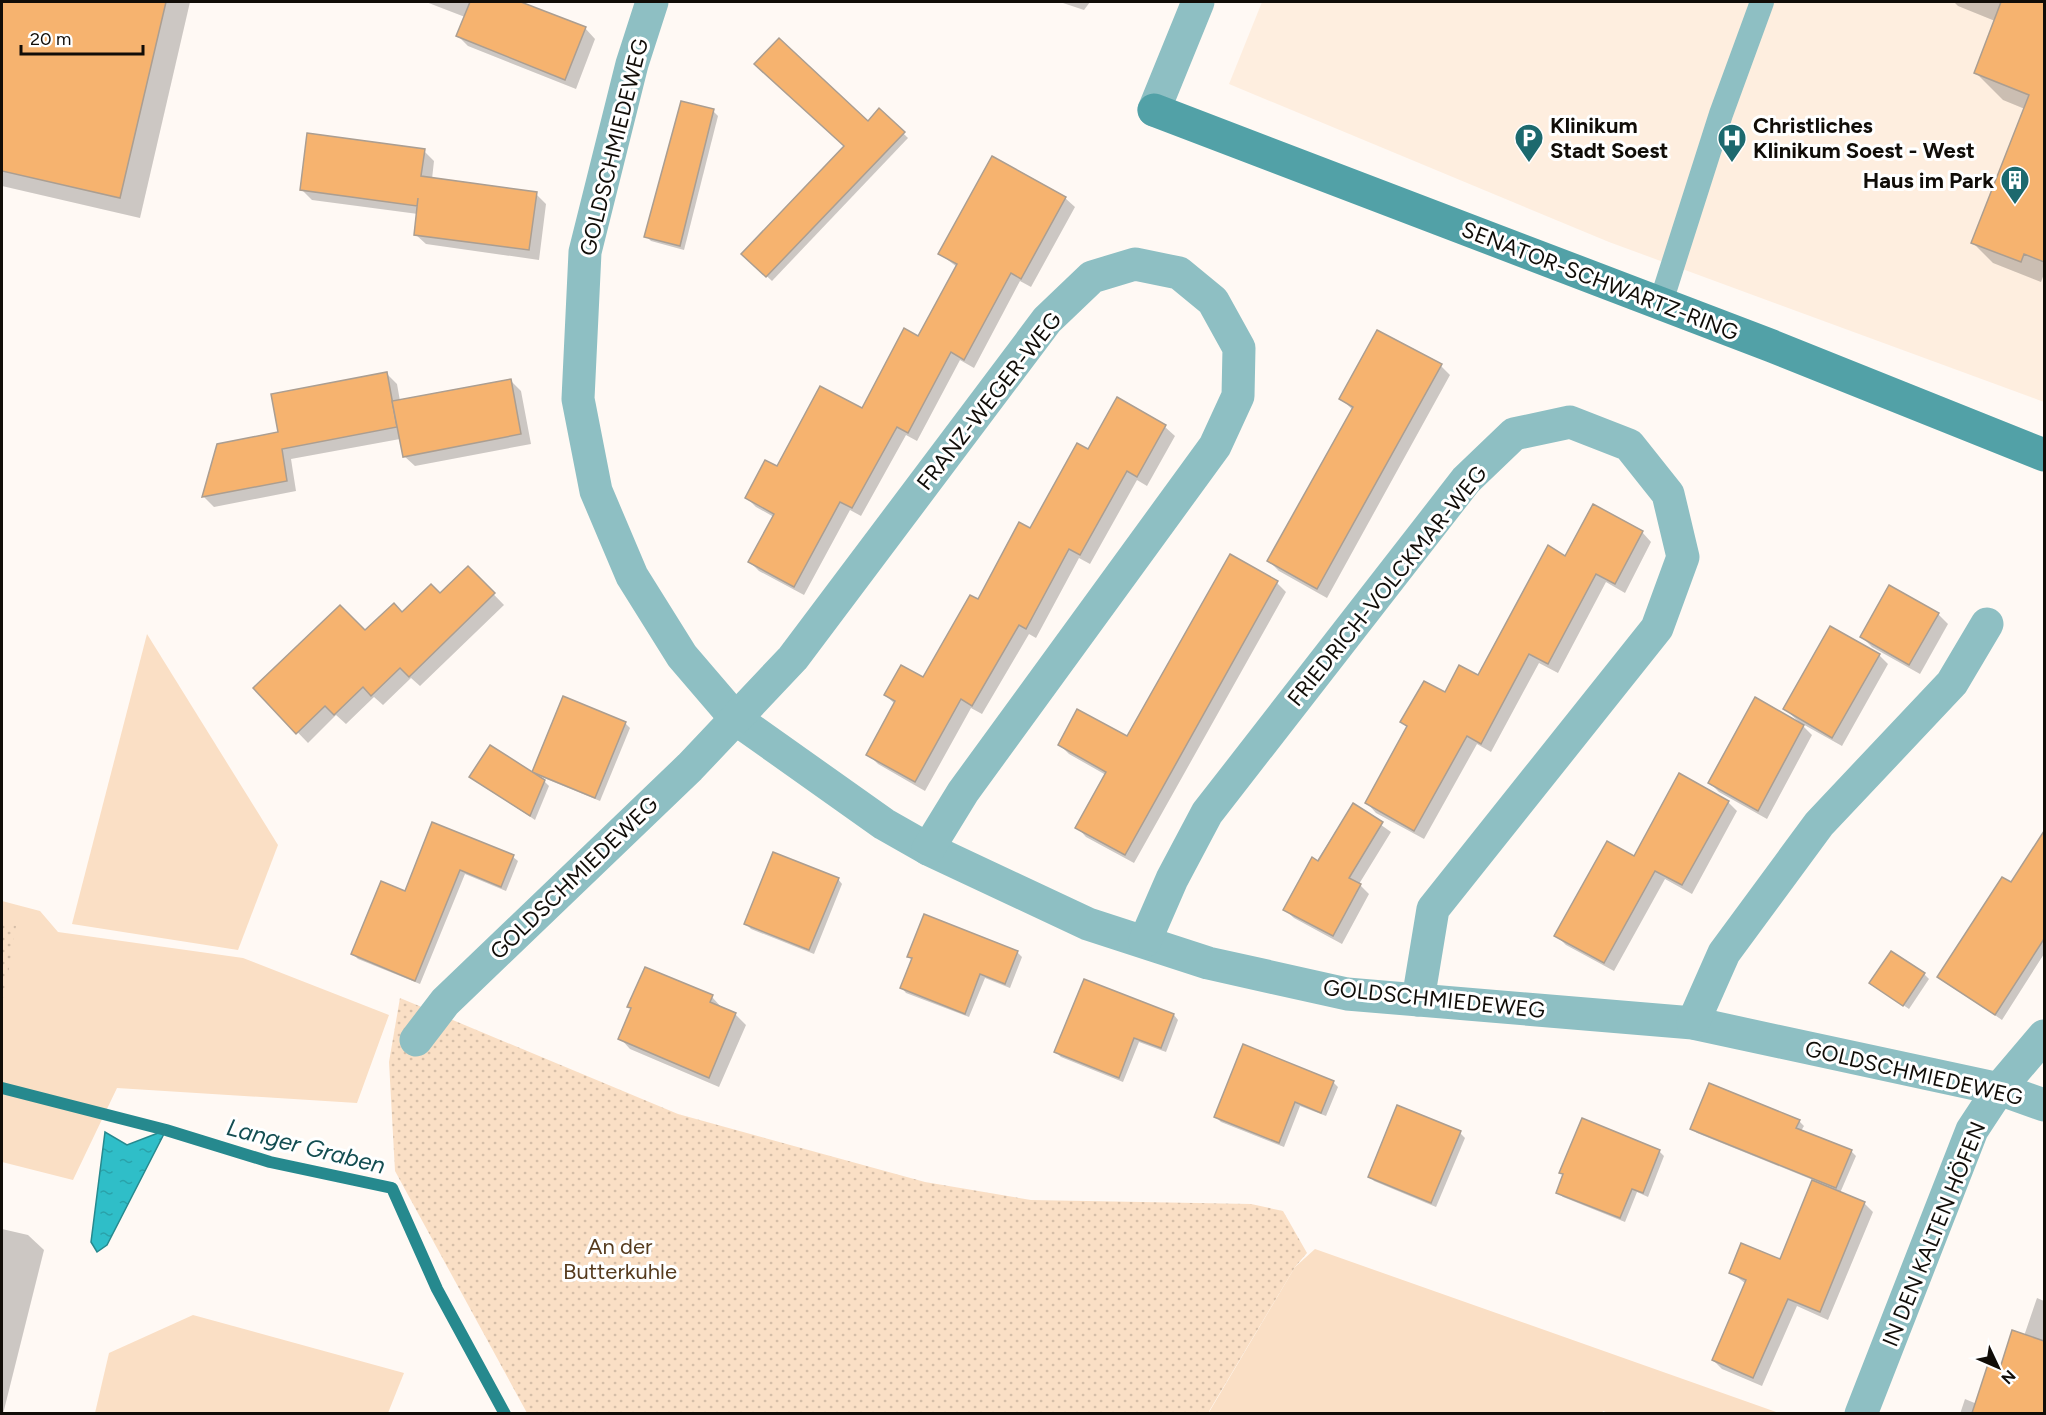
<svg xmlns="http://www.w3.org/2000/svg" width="2046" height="1415" font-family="Figtree,sans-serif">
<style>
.built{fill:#feeedf}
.green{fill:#fadfc5}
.park{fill:url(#park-dots)}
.water{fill:url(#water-ripples);stroke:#26898e;stroke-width:1.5}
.shadow{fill:#0003}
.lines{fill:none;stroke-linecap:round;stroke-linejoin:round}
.stream{stroke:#26898e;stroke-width:12}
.building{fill:#f6b36f;stroke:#ab9e91;stroke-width:1.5}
.lane{stroke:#8ebfc3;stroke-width:24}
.street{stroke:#8ebfc3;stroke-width:33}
.secondary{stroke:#52a1a7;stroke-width:33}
.labels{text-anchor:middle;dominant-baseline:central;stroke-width:6;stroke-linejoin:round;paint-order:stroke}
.poi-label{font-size:22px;font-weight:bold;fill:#110d08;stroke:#fff;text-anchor:start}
.street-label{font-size:22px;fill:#110d08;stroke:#fff}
.park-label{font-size:22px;fill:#563b1e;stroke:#fff}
.water-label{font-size:24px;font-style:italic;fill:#144e52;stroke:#fff}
</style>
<defs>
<pattern id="park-dots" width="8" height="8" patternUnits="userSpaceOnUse" patternTransform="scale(1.5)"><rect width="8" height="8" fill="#fadfc5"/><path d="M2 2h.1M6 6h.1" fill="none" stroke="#d5bea8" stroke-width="1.8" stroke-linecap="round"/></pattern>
<pattern id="water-ripples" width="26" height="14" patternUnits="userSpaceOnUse" patternTransform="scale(1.5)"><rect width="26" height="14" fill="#2fbec8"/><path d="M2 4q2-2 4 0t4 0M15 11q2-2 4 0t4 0" fill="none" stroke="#29a2aa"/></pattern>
</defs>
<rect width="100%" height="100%" fill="#fff9f4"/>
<!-- built -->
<polygon class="built" points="1262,2 2044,2 2044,402 1609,242 1229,84"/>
<!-- green -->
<g class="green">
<polygon points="147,634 278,845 238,950 72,924"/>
<polygon points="2,901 40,911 58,932 243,958 389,1015 357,1103 117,1088 73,1180 2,1162"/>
<polygon points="1315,1249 1779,1413 1611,1414 1603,1411 1602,1414 1208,1414 1295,1267"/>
<polygon points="193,1315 404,1373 388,1413 95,1413 109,1353"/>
</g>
<!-- park -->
<g class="park">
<polygon points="2,922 16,926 4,998 2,997"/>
<polygon points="400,998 678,1114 925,1182 1031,1200 1251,1204 1283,1211 1307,1253 1295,1267 1208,1413 527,1413 395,1171 389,1062"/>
</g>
<!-- water -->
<polygon class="water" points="166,1130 107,1245 97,1252 91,1242 105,1132 127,1145"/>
<!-- shadow -->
<g class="shadow">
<polygon points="2,2 190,2 140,218 2,186"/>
<polygon points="426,2 517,2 585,28 595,39 576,89 468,46 458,36 465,17"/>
<polygon points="1060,2 1090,2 1084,10"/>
<polygon points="1954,2 2044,2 2044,117 2003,100 1976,73 1995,21 1958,6"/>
<polygon points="879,110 908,138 772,281 743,254"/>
<polygon points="713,111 718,116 684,250 651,241 646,236"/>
<polygon points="2018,127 2044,137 2044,274 2041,282 1993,263 1973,243"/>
<polygon points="424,151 434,161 432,179 536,194 546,204 539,260 426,244 415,234 418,214 312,200 301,189"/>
<polygon points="992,158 1065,198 1075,207 1031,287 1020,281 974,368 960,360 917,441 906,435 861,516 850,510 804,595 759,571 750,562 774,517 756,507 747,498 777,469 862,410 919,338 957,267 940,254"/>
<polygon points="1441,366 1450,375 1327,598 1279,571 1269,561 1353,410 1341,399"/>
<polygon points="386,373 397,384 400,401 510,380 521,391 531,444 415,466 404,456 400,439 291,459 296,491 214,507 204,497 219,445 280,433"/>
<polygon points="1117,399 1165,427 1175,436 1147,486 1137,480 1090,564 1079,558 1036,638 1029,634 982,714 971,708 925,791 878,764 868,754 895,704 885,695 924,679 1088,451"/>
<polygon points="1642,532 1651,542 1625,593 1606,582 1558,673 1539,663 1491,752 1477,744 1424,839 1376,813 1367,803 1408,728 1402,722 1446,694 1479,677 1566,558"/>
<polygon points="468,568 504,605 420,686 411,678 383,705 374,697 346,724 336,715 308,743 255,688 440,595"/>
<polygon points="1277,583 1286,592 1134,863 1086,837 1077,827 1106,775 1069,754 1059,744 1128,738"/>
<polygon points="1938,614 1948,624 1920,674 1872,647 1862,637"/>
<polygon points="1879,655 1888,664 1842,746 1799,722 1812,735 1767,819 1719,792 1710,783 1799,722 1785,709"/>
<polygon points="625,723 630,728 600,801 539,776 534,771"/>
<polygon points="471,777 544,781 549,786 535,820"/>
<polygon points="1728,802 1737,811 1692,894 1665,879 1614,971 1566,945 1556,935 1634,858"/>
<polygon points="1353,805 1391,832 1359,884 1369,894 1342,944 1294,918 1285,910"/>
<polygon points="433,824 513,857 518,861 506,891 465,874 420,984 358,959 353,954 406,893"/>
<polygon points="2044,834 2044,954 2002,1020 1939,977 2011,885"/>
<polygon points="838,879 842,884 814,954 751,929 746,924"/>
<polygon points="1017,952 1022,957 1010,988 985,978 969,1017 906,993 902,988 912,960 908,956"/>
<polygon points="1924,974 1929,979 1909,1009 1871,983"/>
<polygon points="1085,981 1174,1015 1178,1020 1166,1052 1139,1042 1123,1082 1061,1057 1056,1052"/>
<polygon points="712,997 722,1008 735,1014 746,1025 719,1087 630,1049 620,1038 632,1010 629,1006"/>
<polygon points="1333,1082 1338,1087 1326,1116 1300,1106 1284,1147 1221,1122 1216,1117"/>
<polygon points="1799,1121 1804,1126 1801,1131 1851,1151 1856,1156 1840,1193 1864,1203 1873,1212 1828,1320 1797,1306 1762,1386 1722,1369 1713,1360 1746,1284 1731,1272 1781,1261 1813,1180 1697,1133 1692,1129"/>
<polygon points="1460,1133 1465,1138 1436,1207 1374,1181 1369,1176"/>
<polygon points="1659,1151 1664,1156 1648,1197 1637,1192 1625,1222 1563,1197 1558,1192 1564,1176 1561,1172"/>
<polygon points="2,1229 28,1235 44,1250 3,1414"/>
<polygon points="2037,1298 2044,1301 2044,1404 2041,1414 1960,1414 1965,1399 1977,1404 2024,1336"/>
</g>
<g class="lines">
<!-- stream -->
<polyline class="stream" points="2,1088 166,1130 270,1162 392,1188 437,1289 505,1414"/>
</g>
<!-- building -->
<g class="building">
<polygon points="2,2 166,2 120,198 2,171"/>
<polygon points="470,2 521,2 586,27 565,80 456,36"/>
<polygon points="2001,2 2044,2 2044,262 2024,254 2021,262 1971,243 2029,95 1974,73"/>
<polygon points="779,38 868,121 879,108 905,132 766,277 741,254 844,146 754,64"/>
<polygon points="681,101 714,109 680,246 644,237"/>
<polygon points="307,133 425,149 421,176 537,192 529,250 414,235 418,198 417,206 300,190"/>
<polygon points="992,156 1066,197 1021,279 1011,273 964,360 951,352 908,433 897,427 852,508 840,502 794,587 748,562 774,514 745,498 765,460 777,466 820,386 862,408 904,328 918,336 957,264 938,254"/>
<polygon points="1377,330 1442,364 1317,589 1267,561 1353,407 1339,399"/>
<polygon points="387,372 397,427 282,449 287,481 202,497 217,444 278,432 271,394"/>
<polygon points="511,379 521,434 403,457 392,401"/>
<polygon points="1117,397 1166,425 1137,477 1127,471 1080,555 1069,549 1026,629 1019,625 972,706 961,699 915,782 866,755 895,701 884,695 901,665 923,677 970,595 978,599 1019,522 1030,528 1077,443 1088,449"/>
<polygon points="1593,504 1643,531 1615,584 1596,574 1548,664 1529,654 1481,744 1467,736 1414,831 1365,803 1407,726 1400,722 1424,681 1445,692 1459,665 1478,675 1548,545 1565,556"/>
<polygon points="1230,554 1278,581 1125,855 1075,828 1106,772 1058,745 1077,709 1127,736"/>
<polygon points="468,566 495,593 409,677 400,668 371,696 363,687 334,715 325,706 296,734 253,688 340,605 365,630 394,603 402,612 431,584 440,593"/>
<polygon points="1889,585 1939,613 1909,665 1860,637"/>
<polygon points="1830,626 1880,654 1832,738 1783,709"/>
<polygon points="563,696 626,722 595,798 532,772"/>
<polygon points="1755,697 1804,725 1758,811 1708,783"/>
<polygon points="490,745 545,780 530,816 469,777"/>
<polygon points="1679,773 1729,801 1682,885 1655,871 1604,963 1554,936 1607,841 1634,856"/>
<polygon points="1353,803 1383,822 1349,878 1361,884 1333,936 1283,910 1312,857 1318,861"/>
<polygon points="432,822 514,855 501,887 460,870 415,981 351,954 381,881 405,891"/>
<polygon points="2044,831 2044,939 1995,1015 1937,977 2002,877 2011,882"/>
<polygon points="773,852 839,878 809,950 744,924"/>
<polygon points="924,914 1018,951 1005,984 980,974 965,1014 900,988 912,958 907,957"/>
<polygon points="1891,951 1925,973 1903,1006 1869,983"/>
<polygon points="645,967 713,995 710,1002 736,1013 709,1078 618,1039 631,1008 627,1007"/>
<polygon points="1084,979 1174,1014 1161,1048 1134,1038 1119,1078 1054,1052"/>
<polygon points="1243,1044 1334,1081 1321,1113 1295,1102 1279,1143 1214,1117"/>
<polygon points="1709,1083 1800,1120 1796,1128 1852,1150 1836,1188 1690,1129"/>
<polygon points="1397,1105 1461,1131 1431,1203 1368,1177"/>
<polygon points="1582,1118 1660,1150 1643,1193 1632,1189 1620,1218 1556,1193 1563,1174 1559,1173"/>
<polygon points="1812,1180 1865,1202 1820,1312 1788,1299 1753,1378 1712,1360 1746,1280 1729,1273 1741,1243 1780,1259"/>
<polygon points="2012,1330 2044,1341 2044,1413 1972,1413 1988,1364 2000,1368"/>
</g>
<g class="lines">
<!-- lane -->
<polyline class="lane" points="1660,305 1721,114 1762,2"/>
<!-- street -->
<g class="street">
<polyline points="652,2 632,64 585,252 578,399 596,491 632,576 682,656 736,719 884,824 928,849 1088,924 1208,963 1347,994 1693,1023 1999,1089 2044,1105"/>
<polyline points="1154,110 1198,2"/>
<polyline points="1145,941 1172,879 1207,813 1466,480 1514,434 1570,422 1629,445 1668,494 1683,557 1657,628 1433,909 1418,1000"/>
<polyline points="1693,1023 1724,953 1819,824 1952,683 1987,624"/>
<polyline points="416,1040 445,1002 690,767 793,658 1047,320 1092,277 1135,264 1179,273 1213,301 1239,348 1238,396 1215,446 963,792 928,849"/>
<polyline points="1861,1414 1972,1130 1999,1089 2044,1036"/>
</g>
<!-- secondary -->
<polyline class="secondary" points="1154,110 1772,346 2044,455"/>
</g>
<!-- icons -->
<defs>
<g id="parking-pin" transform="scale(1.5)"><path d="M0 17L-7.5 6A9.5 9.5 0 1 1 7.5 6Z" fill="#1c696e" stroke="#fff"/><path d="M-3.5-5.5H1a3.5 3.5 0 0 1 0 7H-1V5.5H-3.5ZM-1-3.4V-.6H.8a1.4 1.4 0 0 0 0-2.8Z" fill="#fff"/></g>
<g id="hospital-pin" transform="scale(1.5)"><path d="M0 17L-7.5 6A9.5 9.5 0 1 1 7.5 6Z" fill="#1c696e" stroke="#fff"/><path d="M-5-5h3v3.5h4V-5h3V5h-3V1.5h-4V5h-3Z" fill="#fff"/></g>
<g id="building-pin" transform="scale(1.5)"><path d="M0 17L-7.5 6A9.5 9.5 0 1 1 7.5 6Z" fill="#1c696e" stroke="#fff"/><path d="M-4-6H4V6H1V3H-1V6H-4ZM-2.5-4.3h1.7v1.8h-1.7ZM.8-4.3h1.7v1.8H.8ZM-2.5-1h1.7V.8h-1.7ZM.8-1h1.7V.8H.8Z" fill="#fff"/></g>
</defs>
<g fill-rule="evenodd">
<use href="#parking-pin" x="1529" y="138"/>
<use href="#hospital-pin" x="1732" y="138"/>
<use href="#building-pin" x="2015" y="180"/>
</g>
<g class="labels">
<!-- poi labels -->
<g class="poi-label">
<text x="1550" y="125">Klinikum<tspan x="1550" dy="25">Stadt Soest</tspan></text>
<text x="1753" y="125">Christliches<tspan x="1753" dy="25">Klinikum Soest - West</tspan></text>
<text x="1994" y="180" text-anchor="end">Haus im Park</text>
</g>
<!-- street labels -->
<g class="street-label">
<text transform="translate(614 147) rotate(-76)">GOLDSCHMIEDEWEG</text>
<text transform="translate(1600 281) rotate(21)">SENATOR-SCHWARTZ-RING</text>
<text transform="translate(989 401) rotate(-52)">FRANZ-WEGER-WEG</text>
<text transform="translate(1387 586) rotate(-51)">FRIEDRICH-VOLCKMAR-WEG</text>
<text transform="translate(574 878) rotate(-44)">GOLDSCHMIEDEWEG</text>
<text transform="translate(1434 999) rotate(6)">GOLDSCHMIEDEWEG</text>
<text transform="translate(1914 1073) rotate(13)">GOLDSCHMIEDEWEG</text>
<text transform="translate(1934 1234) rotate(-68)">IN DEN KALTEN HÖFEN</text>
</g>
<!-- park labels -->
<g class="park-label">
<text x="620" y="1246">An der<tspan x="620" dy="25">Butterkuhle</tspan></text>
</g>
<!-- water labels -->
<g class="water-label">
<text transform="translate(306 1146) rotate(14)">Langer Graben</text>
</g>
</g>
<!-- border -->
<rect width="2046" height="1415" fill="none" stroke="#110d08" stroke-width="6"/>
<!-- north arrow -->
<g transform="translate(1998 1367) rotate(134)" stroke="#ffffff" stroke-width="4.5" paint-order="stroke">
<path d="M0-4.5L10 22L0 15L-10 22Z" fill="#110d08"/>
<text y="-9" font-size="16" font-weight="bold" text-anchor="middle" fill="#110d08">N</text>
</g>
<!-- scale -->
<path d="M21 45v9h122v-9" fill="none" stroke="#110d08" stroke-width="3"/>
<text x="30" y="45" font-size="18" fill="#110d08" stroke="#ffffff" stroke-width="4.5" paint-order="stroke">20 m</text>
</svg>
